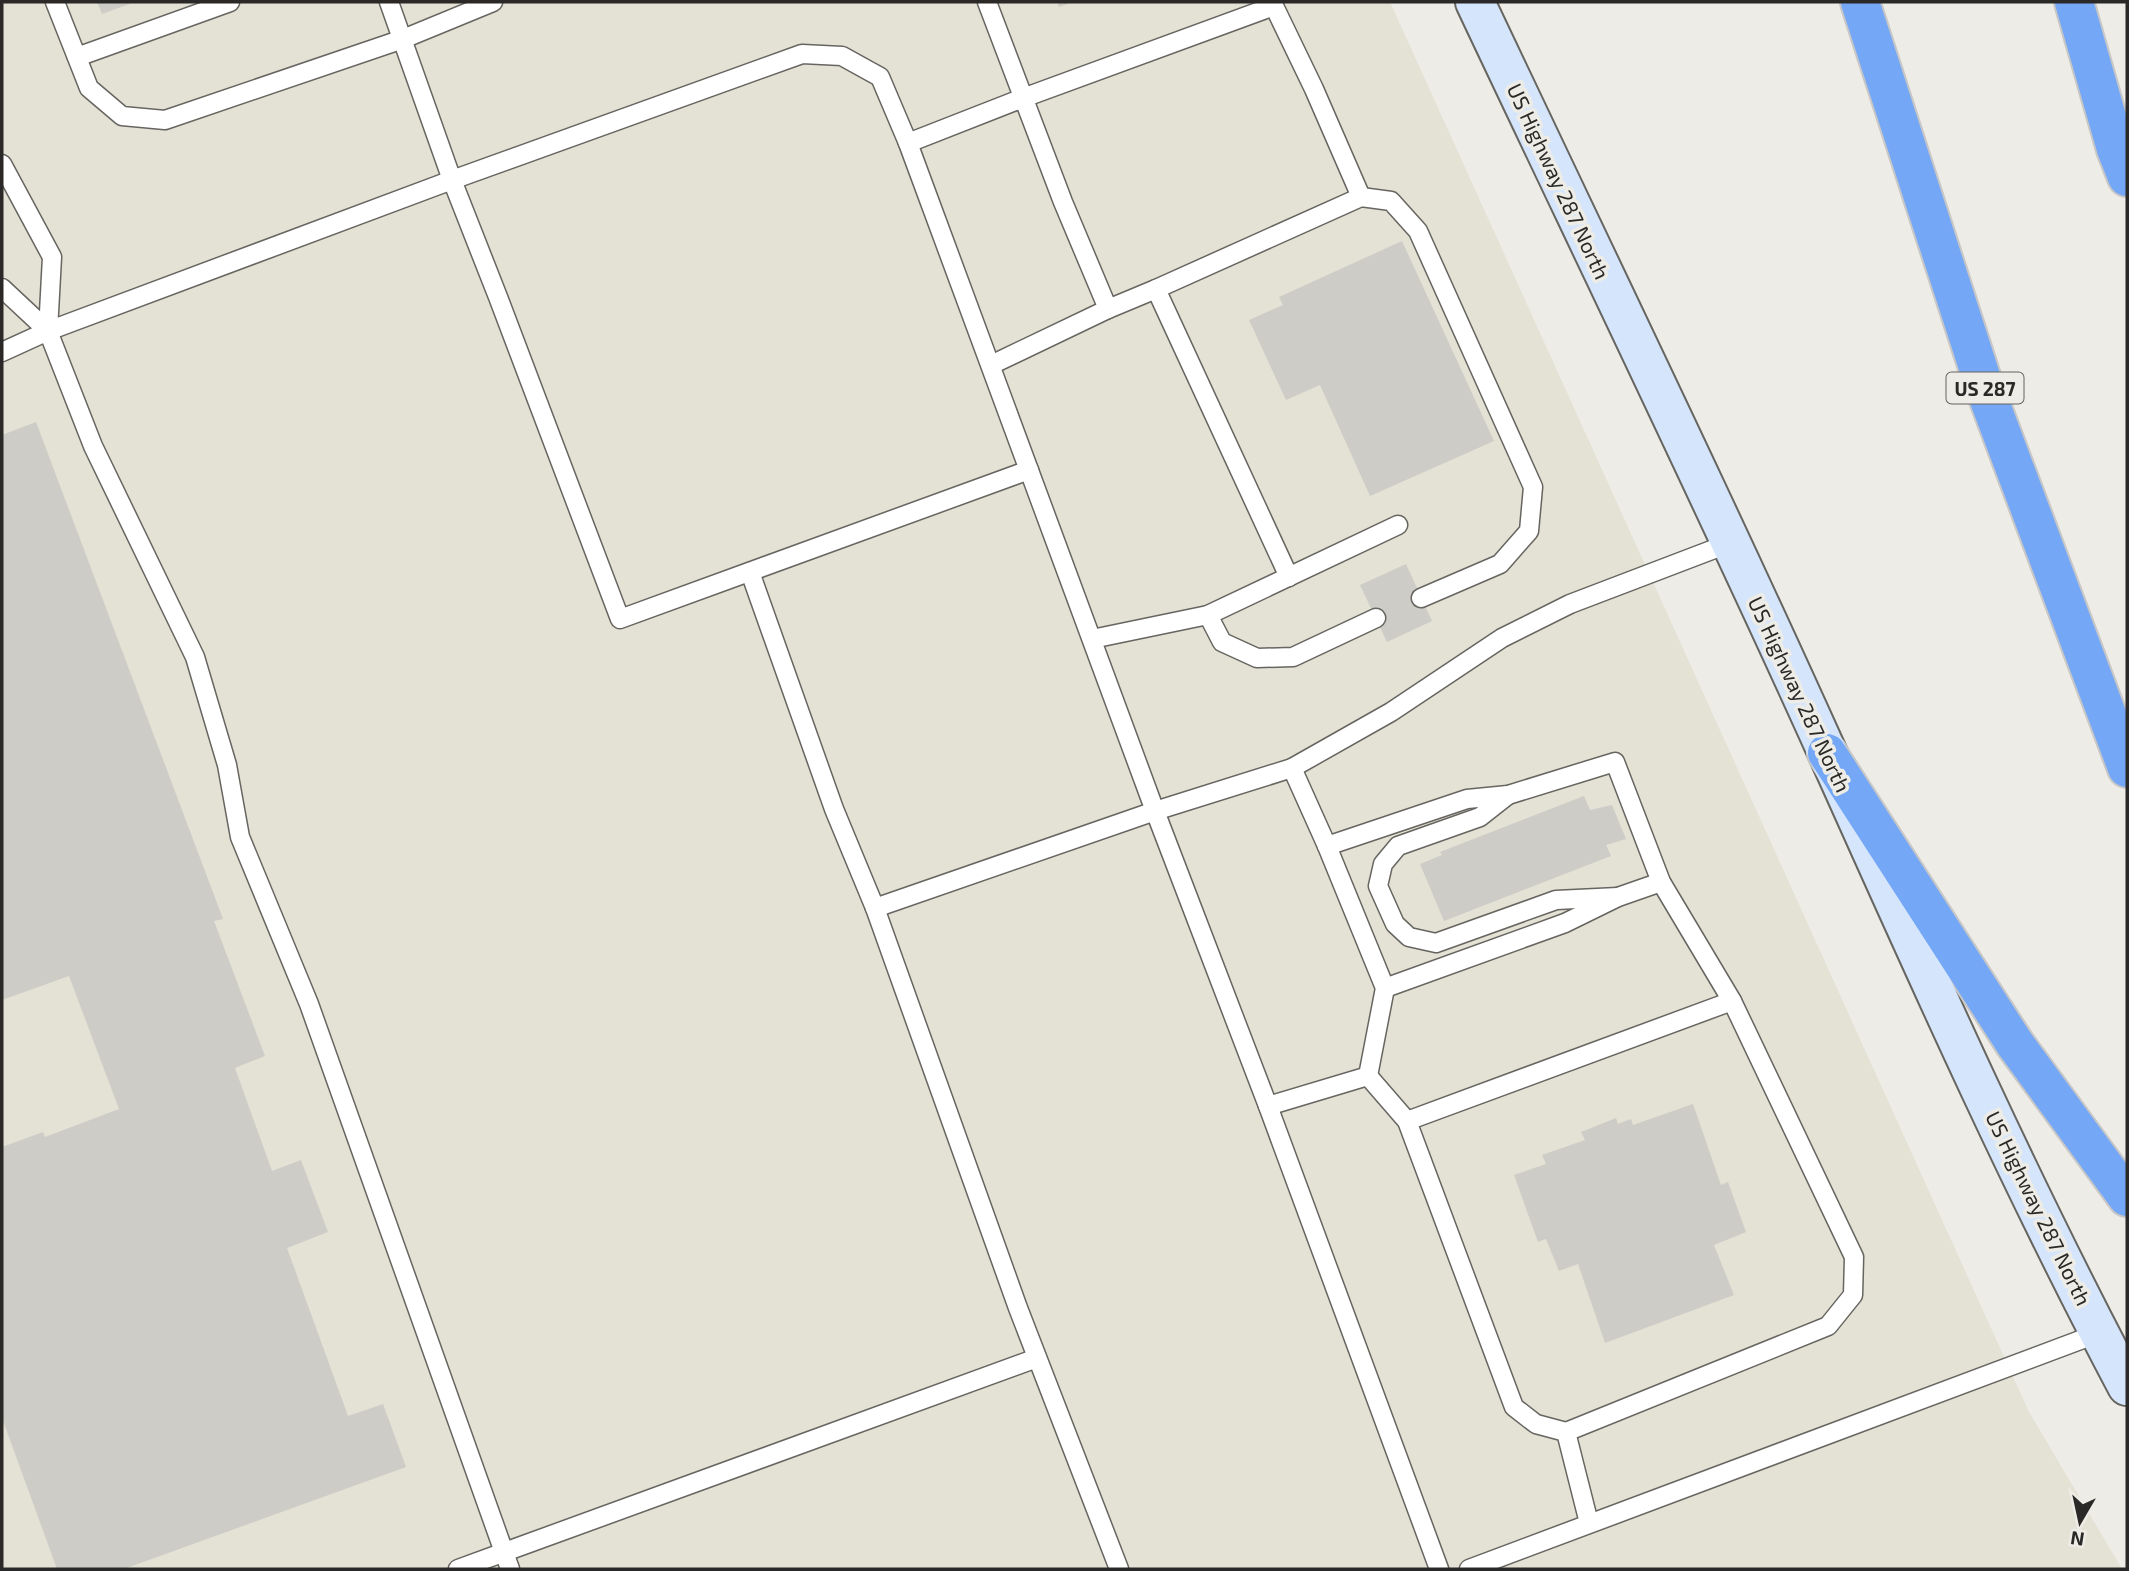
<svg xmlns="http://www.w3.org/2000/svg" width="2129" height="1571" font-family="'Exo 2',sans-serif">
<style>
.built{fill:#e4e1d5}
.building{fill:#ceccc7}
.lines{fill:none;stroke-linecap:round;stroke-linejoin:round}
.lane-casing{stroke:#666560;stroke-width:21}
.secondary-casing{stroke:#666560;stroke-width:42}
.highway-casing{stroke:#c8c7c7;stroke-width:42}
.lane{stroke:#fff;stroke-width:18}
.secondary{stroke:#d5e5fc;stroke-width:38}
.highway{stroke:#74a7f5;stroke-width:38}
.labels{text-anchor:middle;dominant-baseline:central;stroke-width:7;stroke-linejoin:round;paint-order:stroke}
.shield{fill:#edece6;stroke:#646460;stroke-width:2}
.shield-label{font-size:19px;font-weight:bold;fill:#2a2927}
.street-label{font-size:21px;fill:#2a2927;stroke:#edece6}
</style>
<rect width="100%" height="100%" fill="#edece6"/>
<!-- built -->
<polygon class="built" points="2,2 1390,2 2029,1412 2122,1569 2,1569"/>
<!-- building -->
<g class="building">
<polygon points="97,2 135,2 102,14"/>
<polygon points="1057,2 1073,2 1059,7"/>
<polygon points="1402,241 1494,441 1370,496 1320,385 1286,400 1249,320 1283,305 1279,297"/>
<polygon points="36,422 223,919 214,921 265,1056 235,1068 272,1171 301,1160 328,1232 287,1248 348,1416 383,1404 406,1467 124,1569 57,1569 2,1418 2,1147 43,1132 45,1137 119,1109 69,976 2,1000 2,435"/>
<polygon points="1406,564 1432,621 1387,642 1360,585"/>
<polygon points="1584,796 1590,810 1612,805 1626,839 1606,845 1611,856 1444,921 1420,864 1442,855 1440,852"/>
<polygon points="1693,1104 1721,1185 1728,1182 1746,1232 1714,1245 1734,1295 1605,1343 1578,1264 1559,1271 1546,1239 1538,1242 1514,1175 1546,1164 1542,1155 1585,1140 1581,1132 1616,1118 1618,1124 1631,1119 1633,1125"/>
</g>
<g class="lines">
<!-- lane casing -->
<g class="lane-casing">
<g id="lane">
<polyline points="55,2 89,88 122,116 165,120 403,39 493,2"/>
<polyline points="389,2 452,180 498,297 620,619 1029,470"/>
<polyline points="987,2 1063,202 1108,309"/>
<polyline points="1274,6 1314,89 1361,197"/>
<polyline points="77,57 230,2"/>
<polyline points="908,143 1023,98 1274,6 1273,2"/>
<polyline points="2,164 52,257 48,331 93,446 195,657 227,765 240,837 309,1004 510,1569"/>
<polyline points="2,288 48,331"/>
<polyline points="1156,289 1361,197 1391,201 1418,231 1533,487 1529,531 1500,564 1421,598"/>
<polyline points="2,352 48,331 452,180 802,54 842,56 880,77 908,143 1155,811 1268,1106 1439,1569"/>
<polyline points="991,365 1108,309 1156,289 1289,577"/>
<polyline points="750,572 834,809 875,908 1018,1308 1119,1569"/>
<polyline points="1208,615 1222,642 1257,658 1293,657 1376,618"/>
<polyline points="1092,639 1208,615 1398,525"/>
<polyline points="1292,768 1327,846"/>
<polyline points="1508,795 1480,817 1398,846 1383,864 1378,886 1395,924 1409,937 1436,943 1556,900 1618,897"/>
<polyline points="875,908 1155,811 1292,768 1391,712 1502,638 1570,604 1730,543"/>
<polyline points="1385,988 1565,923 1618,897 1661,882"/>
<polyline points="1368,1076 1385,988 1327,846 1467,799 1508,795 1615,762 1661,882 1732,1001"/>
<polyline points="1268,1106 1368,1076 1407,1121 1514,1407 1536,1424 1566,1432 1589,1523"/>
<polyline points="1407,1121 1732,1001 1854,1257 1853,1295 1828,1326 1566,1432"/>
<polyline points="458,1569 1037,1358"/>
<polyline points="1469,1569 2099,1333"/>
</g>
</g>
<!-- secondary casing -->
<g class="secondary-casing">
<path id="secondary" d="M1475,2C1593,252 1714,501 1828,754C1923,966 2018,1180 2127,1386"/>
</g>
<!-- highway casing -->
<g class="highway-casing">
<g id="highway">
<polyline points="1860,2 1985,389 2127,768"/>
<polyline points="2074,2 2116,149 2127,177"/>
<polyline points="1827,753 2015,1044 2127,1197"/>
</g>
</g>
<!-- lane -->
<use href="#lane" class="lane"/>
<!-- secondary -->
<use href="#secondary" class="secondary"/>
<!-- highway -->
<use href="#highway" class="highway"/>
</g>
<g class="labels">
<!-- shield labels -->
<rect class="shield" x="1946.5" y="372.5" width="77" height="31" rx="5"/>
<g class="shield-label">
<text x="1985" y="388">US 287</text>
</g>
<!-- street labels -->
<g class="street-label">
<text transform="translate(1559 181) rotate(65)">US Highway 287 North</text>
<text transform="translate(1800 694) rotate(65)">US Highway 287 North</text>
<text transform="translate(2039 1208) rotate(64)">US Highway 287 North</text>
</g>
</g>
<!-- border -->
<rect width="2129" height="1571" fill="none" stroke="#2a2927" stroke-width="7"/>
<!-- north arrow -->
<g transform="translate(2080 1522) rotate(189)" stroke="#edece6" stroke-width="5" paint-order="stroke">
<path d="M0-5L12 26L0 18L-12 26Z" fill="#2a2927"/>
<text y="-10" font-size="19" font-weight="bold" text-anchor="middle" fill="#2a2927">N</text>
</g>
</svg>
